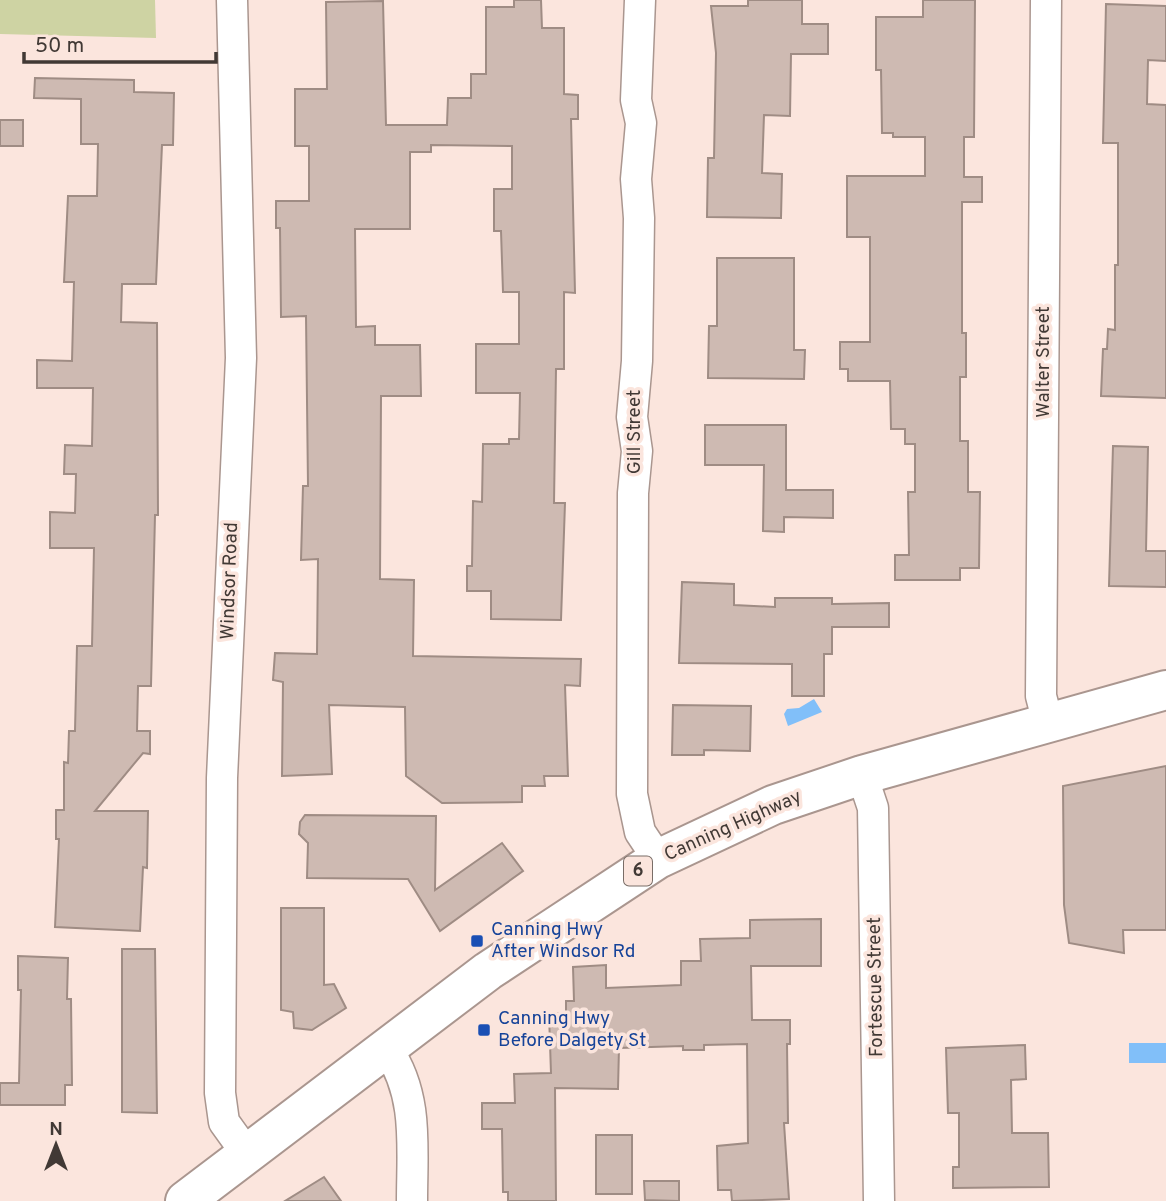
<svg xmlns="http://www.w3.org/2000/svg" width="1166" height="1201" font-family="Overpass,sans-serif">
<style>
.green{fill:#ced3a3}
.water{fill:#81bff9}
.building{fill:#cebab2;stroke:#9f8c84;stroke-width:2}
.lines{fill:none;stroke-linecap:round;stroke-linejoin:round}
.minor-casing{stroke:#aa968f;stroke-width:33}
.trunk-casing{stroke:#aa968f;stroke-width:42}
.minor{stroke:#fff;stroke-width:30}
.trunk{stroke:#fff;stroke-width:38}
.transit-dot{fill:#1a4fb4;stroke:#fbe5dd;stroke-width:2.5}
.labels{text-anchor:middle;dominant-baseline:central;stroke-width:7;stroke-linejoin:round;paint-order:stroke}
.shield{fill:#fbe5dd;stroke:#796d67;stroke-width:2}
.shield-label{font-size:18px;font-weight:bold;fill:#413935}
.street-label{font-size:19px;fill:#413935;stroke:#fbe5dd}
.transit-label{font-size:19px;fill:#164399;stroke:#fbe5dd;text-anchor:start}
</style>
<rect width="100%" height="100%" fill="#fbe5dd"/>
<!-- green -->
<polygon class="green" points="0,0 155,0 156,38 0,34"/>
<!-- water -->
<g class="water">
<polygon points="814,699 822,712 788,726 784,714 787,709 799,708"/>
<rect x="1129" y="1043" width="37" height="20"/>
</g>
<!-- building -->
<g class="building">
<polygon points="514,0 541,0 542,28 564,28 564,94 578,95 578,119 571,119 575,293 564,292 564,369 556,369 554,503 565,503 561,620 491,619 491,591 467,591 467,566 472,566 473,501 482,502 483,444 509,444 509,439 519,439 520,393 476,393 476,344 519,344 519,292 503,292 501,231 494,231 494,189 512,189 512,146 431,145 431,152 410,152 410,229 355,229 356,327 375,326 375,345 420,345 421,396 381,396 380,579 414,580 413,656 581,659 580,686 565,685 568,776 544,776 545,786 522,786 522,802 442,803 406,776 405,707 329,705 332,774 282,776 283,682 273,680 275,653 317,654 318,559 301,560 303,486 308,486 306,316 281,317 280,228 276,228 276,201 309,201 309,146 295,146 295,89 327,89 326,2 383,1 386,125 447,125 448,98 471,98 471,74 486,74 486,7 514,7"/>
<polygon points="748,0 802,0 802,24 828,24 828,54 791,54 790,116 764,115 762,173 782,174 781,218 707,217 708,158 714,158 716,53 711,6 748,6"/>
<polygon points="923,0 975,0 974,137 964,137 964,177 982,177 982,202 962,202 962,333 966,333 966,377 960,377 960,441 968,441 968,492 980,492 979,568 960,568 960,580 895,580 895,555 909,555 908,492 915,492 915,444 905,444 905,429 891,429 890,381 848,381 848,369 840,369 840,342 870,342 870,237 847,237 847,176 925,176 925,137 893,137 893,133 882,133 881,70 876,70 876,17 923,17"/>
<polygon points="1106,4 1166,6 1166,61 1148,60 1147,104 1166,105 1166,398 1101,396 1103,349 1107,349 1108,329 1115,330 1115,265 1118,265 1118,143 1103,143"/>
<polygon points="35,78 134,80 134,92 174,93 173,145 162,145 156,284 122,284 121,322 157,323 158,515 155,515 151,686 138,686 137,731 150,731 150,754 143,753 95,811 148,811 147,868 143,867 140,931 55,927 59,839 56,839 56,810 64,810 64,762 68,763 69,731 75,731 77,646 92,646 94,548 50,548 50,512 75,513 76,474 64,474 65,445 92,446 93,388 37,388 37,360 72,361 74,282 64,282 68,196 97,196 98,144 81,144 81,99 34,98"/>
<rect x="0" y="120" width="23" height="26"/>
<polygon points="717,258 794,258 794,350 805,350 804,379 708,378 709,326 717,326"/>
<polygon points="705,425 786,425 786,490 833,490 833,518 784,517 784,532 763,531 764,465 705,465"/>
<polygon points="1113,446 1148,447 1146,551 1166,551 1166,587 1109,586"/>
<polygon points="682,582 734,584 734,605 775,607 775,598 832,598 832,604 889,603 889,627 832,627 832,654 824,654 824,696 792,696 792,664 679,663"/>
<polygon points="673,705 751,706 750,751 704,750 704,755 672,755"/>
<polygon points="1166,766 1166,930 1123,930 1124,953 1069,943 1064,905 1063,786"/>
<polygon points="305,815 436,816 435,890 502,843 523,871 440,931 408,879 307,878 308,843 299,834 300,822"/>
<polygon points="281,908 324,908 324,985 334,984 346,1008 312,1030 294,1028 293,1012 281,1010"/>
<polygon points="821,919 821,966 751,966 752,1020 790,1020 790,1044 787,1044 788,1123 784,1123 789,1199 732,1201 731,1190 718,1190 717,1146 748,1143 747,1044 704,1045 704,1050 683,1050 683,1046 619,1048 618,1089 555,1088 556,1201 508,1201 508,1192 503,1192 502,1129 482,1129 482,1103 515,1103 514,1074 551,1073 549,1014 566,1013 566,1001 574,1001 573,967 606,965 606,988 681,985 681,961 701,961 700,939 750,938 750,920"/>
<polygon points="122,949 155,949 157,1113 122,1112"/>
<polygon points="18,956 68,958 67,999 71,999 72,1085 65,1085 65,1105 0,1105 0,1083 19,1083 21,990 18,990"/>
<polygon points="1025,1045 1026,1079 1011,1080 1012,1133 1048,1133 1049,1187 953,1188 953,1167 959,1167 959,1113 948,1113 946,1048"/>
<rect x="596" y="1135" width="36" height="59"/>
<polygon points="324,1177 341,1201 285,1201"/>
<polygon points="644,1181 679,1181 679,1201 645,1200"/>
</g>
<g class="lines">
<!-- minor casing -->
<g class="minor-casing">
<g id="minor">
<polyline points="232,0 241,358 222,778 220,1093 224,1122 247,1154"/>
<polyline points="640,0 636,100 641,123 636,179 639,218 637,361 632,417 637,451 633,493 632,794 640,832 658,859"/>
<polyline points="1046,0 1041,696 1048,723"/>
<polyline points="862,775 873,808 879,1201"/>
<path d="M387,1049C419,1095 412,1147 412,1201"/>
</g>
</g>
<!-- trunk casing -->
<g class="trunk-casing">
<polyline id="trunk" points="185,1201 488,971 658,859 773,805 862,775 1166,690"/>
</g>
<!-- minor -->
<use href="#minor" class="minor"/>
<!-- trunk -->
<use href="#trunk" class="trunk"/>
</g>
<!-- markers -->
<g class="transit-dot">
<rect x="470" y="934" width="14" height="14" rx="3.5"/>
<rect x="477" y="1023" width="14" height="14" rx="3.5"/>
</g>
<g class="labels">
<!-- shield labels -->
<rect class="shield" x="624" y="856.5" width="28" height="29" rx="5"/>
<g class="shield-label">
<text x="638" y="871">6</text>
</g>
<!-- street labels -->
<g class="street-label">
<text transform="translate(1044 362) rotate(-90)">Walter Street</text>
<text transform="translate(635 432) rotate(-90)">Gill Street</text>
<text transform="translate(230 581) rotate(-88)">Windsor Road</text>
<text transform="translate(733 826) rotate(-24)">Canning Highway</text>
<text transform="translate(876 987) rotate(-91)">Fortescue Street</text>
</g>
<!-- transit labels -->
<g class="transit-label">
<text x="491" y="930">Canning Hwy<tspan x="491" dy="22">After Windsor Rd</tspan></text>
<text x="498" y="1019">Canning Hwy<tspan x="498" dy="22">Before Dalgety St</tspan></text>
</g>
</g>
<!-- north arrow -->
<g transform="translate(56 1145)" stroke="#fbe5dd" stroke-width="5" paint-order="stroke">
<path d="M0-5L12 26L0 18L-12 26Z" fill="#413935"/>
<text y="-10" font-size="19" font-weight="bold" text-anchor="middle" fill="#413935">N</text>
</g>
<!-- scale -->
<path d="M24 52v10h192v-10" fill="none" stroke="#413935" stroke-width="3.5"/>
<text x="35" y="52" font-size="21" fill="#413935" stroke="#fbe5dd" stroke-width="5" paint-order="stroke">50 m</text>
</svg>
